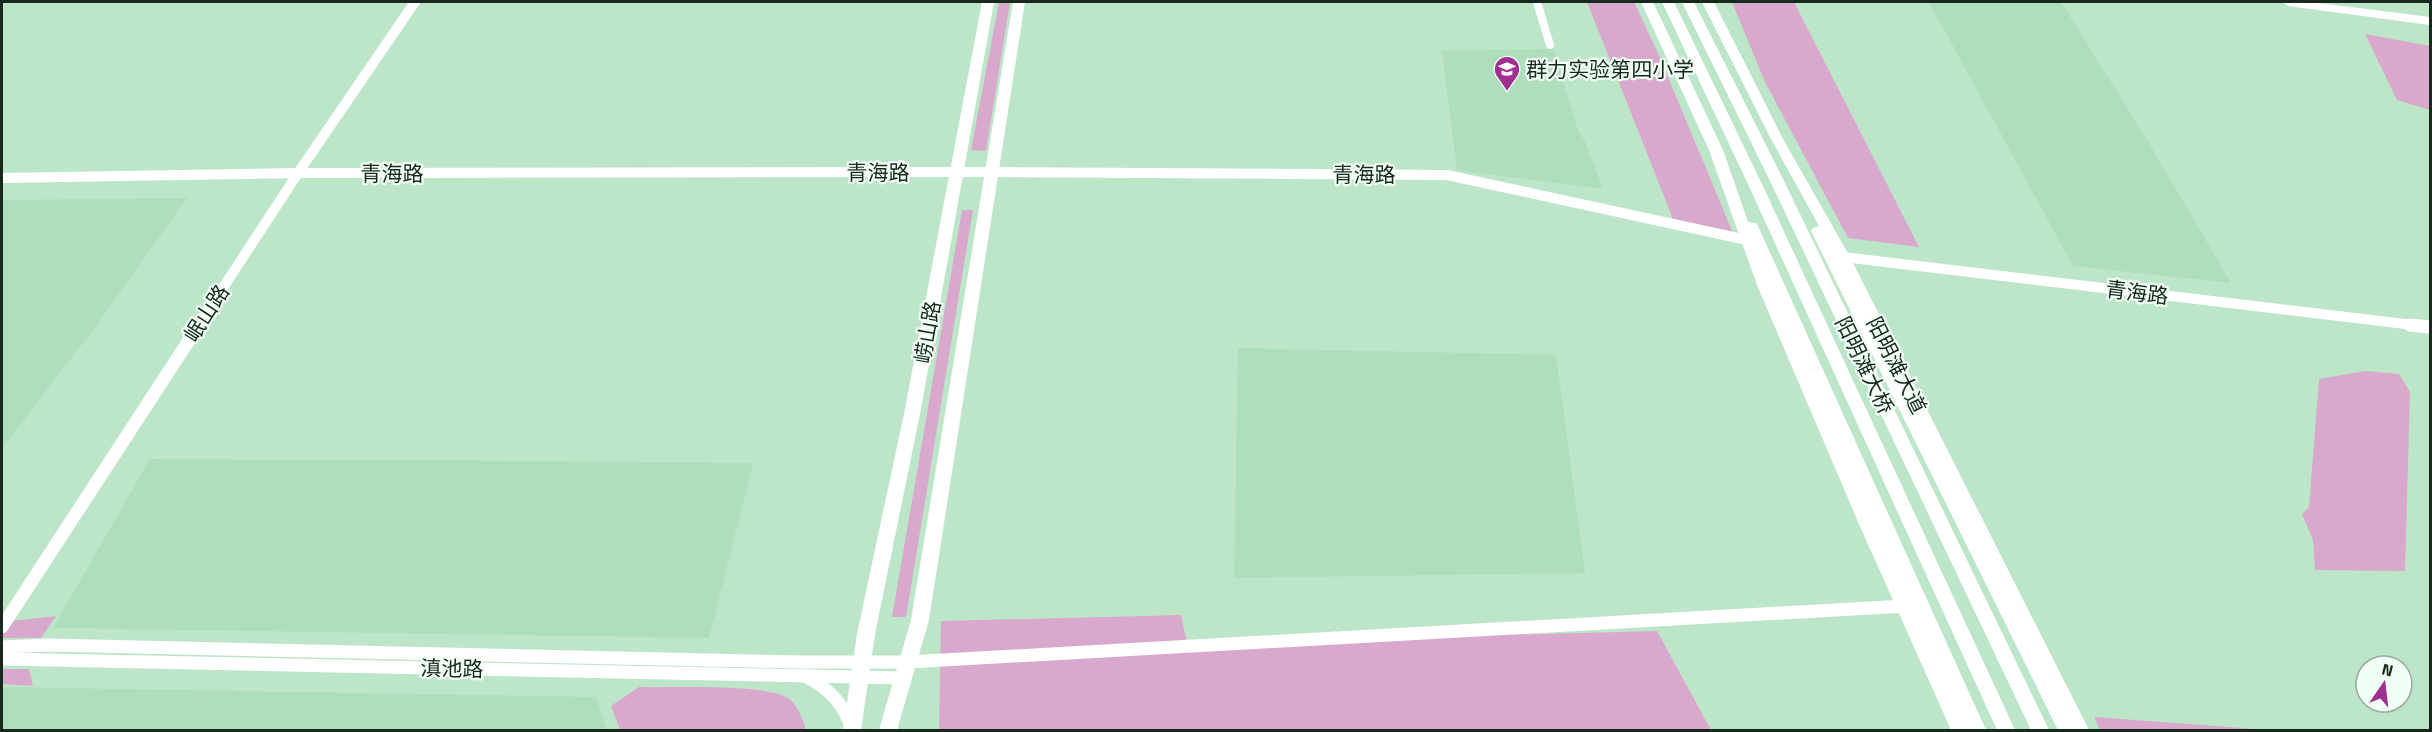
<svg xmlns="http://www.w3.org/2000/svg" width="2432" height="732" font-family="'Titillium Web','Noto Sans SC',sans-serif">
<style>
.built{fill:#aedebc}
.green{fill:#d8a9cd}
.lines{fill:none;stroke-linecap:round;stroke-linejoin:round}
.minor{stroke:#fff;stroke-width:8}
.tertiary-far1{stroke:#fff;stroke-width:10}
.tertiary{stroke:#fff;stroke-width:13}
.primary{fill:#fff;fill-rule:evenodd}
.trunk{fill:#fff;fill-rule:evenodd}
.labels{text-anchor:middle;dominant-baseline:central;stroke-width:4.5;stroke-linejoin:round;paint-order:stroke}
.poi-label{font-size:21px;fill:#18281d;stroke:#f2fff6;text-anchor:start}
.street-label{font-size:21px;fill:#18281d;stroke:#f2fff6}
</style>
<rect width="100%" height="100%" fill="#bde6c9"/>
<!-- built -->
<g class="built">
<polygon points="1929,2 2061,2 2149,143 2231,283 2073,266"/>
<polygon points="1553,49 1579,133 1584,139 1603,189 1457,170 1442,51"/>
<polygon points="187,198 96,326 2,448 2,200"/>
<polygon points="1238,348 1556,355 1585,573 1234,578"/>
<polygon points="150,459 551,461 753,463 709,638 53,628"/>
<polygon points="2,687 596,697 607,730 2,730"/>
</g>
<!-- green -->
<g class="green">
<polygon points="999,2 1010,2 986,151 971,150"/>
<polygon points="1587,2 1634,2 1658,53 1733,233 1673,219"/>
<polygon points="1732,2 1794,2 1919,247 1848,238 1765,82"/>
<polygon points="2365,34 2430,46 2430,110 2397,100"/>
<polygon points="962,210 973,210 906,617 892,617"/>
<polygon points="2365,371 2399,374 2410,392 2405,571 2315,570 2313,540 2302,514 2309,507 2319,379"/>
<polygon points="1181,615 1187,643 1657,631 1711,730 939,730 941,621"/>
<polygon points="56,616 41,638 2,638 2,622"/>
<polygon points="2,669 29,669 33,686 2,684"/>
<path d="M639,687C670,688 765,683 788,698C796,703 805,722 806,730H620L611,706Z"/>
<polygon points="2094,717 2270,730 2100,730"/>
</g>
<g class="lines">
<!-- minor -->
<polyline class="minor" points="1537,2 1550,45"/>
<!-- tertiary-far1 -->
<g class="tertiary-far1">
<polyline points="2,178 298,173 994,172 1447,175 1747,240"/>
<polyline points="1843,257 2422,326"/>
<polyline points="198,326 298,173 415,2"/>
</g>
<!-- tertiary -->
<g class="tertiary">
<polyline points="2410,325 2430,327"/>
<polyline points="2,627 199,325"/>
<polyline points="2,647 49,645 800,662 908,662 1906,606"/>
<polyline points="2,659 903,678"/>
<path d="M807,677C830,689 845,705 852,730"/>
</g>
<!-- primary -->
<g class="primary">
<polygon points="982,2 994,2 921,409 875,634 861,730 843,730 857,634 905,409"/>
<polygon points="1013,2 1025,2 929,620 897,730 879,730 911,620"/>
<polygon points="2282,2 2311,2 2430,17 2430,25 2288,6"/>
</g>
<!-- trunk -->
<g class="trunk">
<polygon points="1641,2 1653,2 1723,150 1748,222 1756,223 1758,226 1986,730 1951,730 1859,524 1757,285 1709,150"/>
<polygon points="1662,2 1674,2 1761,182 2015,730 1997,730 1747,182"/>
<polygon points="1682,2 1694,2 1785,183 2049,730 2031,730 1771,183"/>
<polygon points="1702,2 1714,2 1783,139 1850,257 2089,730 2058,730 1811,231 1813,228 1819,226 1771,139"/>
</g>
</g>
<!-- icons -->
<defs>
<g id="school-pin" transform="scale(1.35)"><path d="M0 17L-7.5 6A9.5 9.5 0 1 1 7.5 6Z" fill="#9f308f" stroke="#f2fff6"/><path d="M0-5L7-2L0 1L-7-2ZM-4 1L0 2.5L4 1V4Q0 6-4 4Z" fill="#fff"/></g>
</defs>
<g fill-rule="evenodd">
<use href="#school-pin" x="1507" y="69"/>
</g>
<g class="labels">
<!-- poi labels -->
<g class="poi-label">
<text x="1526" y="69">群力实验第四小学</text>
</g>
<!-- street labels -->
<g class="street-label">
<text x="878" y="172">青海路</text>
<text x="392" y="173">青海路</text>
<text x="1364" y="174">青海路</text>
<text transform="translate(2137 292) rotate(7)">青海路</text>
<text transform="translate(206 313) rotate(-57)">岷山路</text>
<text transform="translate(927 332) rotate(-80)">崂山路</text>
<text transform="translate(1865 365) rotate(64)">阳明滩大桥</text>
<text transform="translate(1897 365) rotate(63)">阳明滩大道</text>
<text transform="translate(452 668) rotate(1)">滇池路</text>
</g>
</g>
<!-- border -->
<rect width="2432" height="732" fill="none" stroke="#18281d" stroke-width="6"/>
<!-- north arrow -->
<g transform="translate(2384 684) rotate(14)"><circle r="28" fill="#f2fff6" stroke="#9ba99f" stroke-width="1.5"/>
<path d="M0-4.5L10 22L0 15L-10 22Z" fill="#9f308f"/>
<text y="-9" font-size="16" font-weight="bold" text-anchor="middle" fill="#18281d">N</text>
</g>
</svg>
